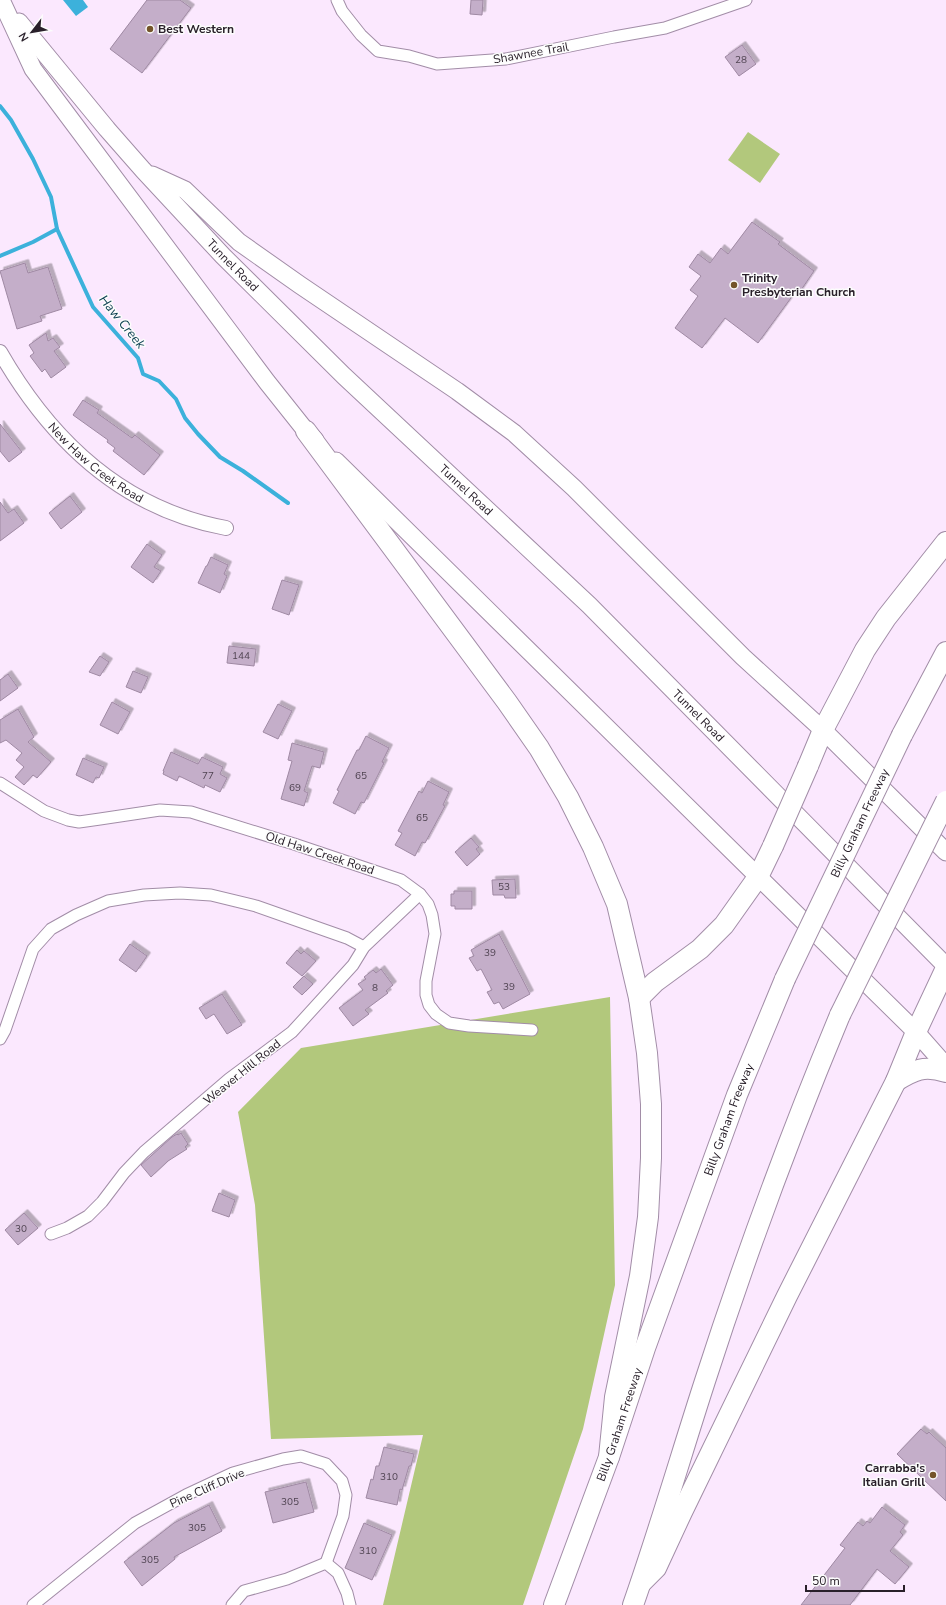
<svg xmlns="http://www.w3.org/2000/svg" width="946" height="1605" font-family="'Nunito Sans',sans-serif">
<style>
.green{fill:#b2c87c}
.water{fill:#3cb1db}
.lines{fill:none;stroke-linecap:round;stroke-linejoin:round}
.stream{stroke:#3cb1db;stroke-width:4}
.building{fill:#c4aec9;stroke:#9f89a3;filter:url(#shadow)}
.minor-casing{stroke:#a28da7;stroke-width:13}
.tertiary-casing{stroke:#a28da7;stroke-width:16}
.primary-casing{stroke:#a28da7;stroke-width:19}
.motorway-casing{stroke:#a28da7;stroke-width:22}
.minor{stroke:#fff;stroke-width:11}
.tertiary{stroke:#fff;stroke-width:14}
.primary{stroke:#fff;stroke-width:17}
.motorway{stroke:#fff;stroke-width:20}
.motorway-bridge-casing{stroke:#a28da7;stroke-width:22;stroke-linecap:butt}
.motorway-bridge{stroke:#fff;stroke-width:20}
.poi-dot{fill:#74552a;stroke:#fcfcfc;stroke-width:1.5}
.labels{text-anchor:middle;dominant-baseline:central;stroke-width:3;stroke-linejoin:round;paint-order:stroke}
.number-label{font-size:10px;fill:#504452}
.poi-label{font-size:12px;font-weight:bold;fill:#29202a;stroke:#fcfcfc;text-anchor:start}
.street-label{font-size:12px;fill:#29202a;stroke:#fcfcfc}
.water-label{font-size:13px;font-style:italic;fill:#093d4e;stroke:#fcfcfc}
</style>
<defs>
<filter id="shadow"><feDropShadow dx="3.5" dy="-3.5" stdDeviation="0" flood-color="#0004"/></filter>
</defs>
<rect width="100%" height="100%" fill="#fbe8fe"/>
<!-- green -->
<g class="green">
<polygon points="748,132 780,154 760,183 728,160"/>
<polygon points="610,997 615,1285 583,1429 523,1605 383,1605 423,1435 271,1439 255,1205 238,1112 301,1048"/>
</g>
<!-- water -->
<polygon class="water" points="63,0 83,0 88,7 76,16"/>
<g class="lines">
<!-- stream -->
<g class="stream">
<polyline points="0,106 11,120 33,159 51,197 57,229 93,307 138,358 143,374 159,381 176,399 185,418 198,434 220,457 243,471 288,503"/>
<polyline points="0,256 33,242 57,229"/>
</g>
</g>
<!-- building -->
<g class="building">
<polygon points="147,0 180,0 191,8 142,73 110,49"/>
<polygon points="471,0 483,0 482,15 470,14"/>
<polygon points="742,45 756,64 739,76 725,57"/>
<polygon points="752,222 780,242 778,244 814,271 799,293 796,291 758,343 725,318 702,348 675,328 698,296 690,290 701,276 689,267 698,254 710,263 721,248 728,254"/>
<polygon points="25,263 28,273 48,267 62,309 40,316 42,321 17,329 0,271"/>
<polygon points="46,333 48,341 53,338 60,347 54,351 66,367 51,378 45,369 42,372 30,356 34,353 29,345"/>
<polygon points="83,400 99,410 97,413 132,438 135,435 160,455 144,475 113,451 115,448 107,442 108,440 73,415"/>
<polygon points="0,424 22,452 9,462 0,451"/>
<polygon points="70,496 82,512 61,529 49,513"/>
<polygon points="0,502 8,513 14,509 24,523 0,541"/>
<polygon points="147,544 162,555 154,567 161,571 153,583 131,567"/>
<polygon points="211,557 228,565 224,574 227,576 220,593 198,583 206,566 207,566"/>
<polygon points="282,580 299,585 289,615 272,609"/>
<polygon points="229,646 256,649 254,666 227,663"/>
<polygon points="100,656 109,662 100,676 89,672"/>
<polygon points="133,671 148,677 141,693 126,687"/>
<polygon points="8,674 18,688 0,701 0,680"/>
<polygon points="112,702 130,712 118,734 100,725"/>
<polygon points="278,704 292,711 278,739 263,732"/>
<polygon points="18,709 34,737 28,742 51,762 37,778 33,775 24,785 15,777 24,767 16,760 22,753 6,740 0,743 0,720"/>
<polygon points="366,736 389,748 382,762 384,763 364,803 361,802 355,814 333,803 339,791 337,790 357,750 359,750"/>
<polygon points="292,743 324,752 320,768 312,766 304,791 308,793 304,806 281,799 292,761 288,760"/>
<polygon points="171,752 198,764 202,757 223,767 220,774 227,778 220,792 205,785 204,788 179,776 177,781 163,774 164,771 163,771"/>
<polygon points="83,758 104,767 99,778 96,777 93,783 76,775"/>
<polygon points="428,781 449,792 443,805 445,806 425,843 422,842 415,856 395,845 402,833 398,831 419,791 422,793"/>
<polygon points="471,838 479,847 476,849 480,854 467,866 455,852"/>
<polygon points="515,879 516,898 505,898 504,895 493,895 492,880"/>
<polygon points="454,891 472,891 472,909 455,909 455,906 451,906 451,894 454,894"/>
<polygon points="499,934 530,994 503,1009 499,1002 494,1004 487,992 492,990 481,969 477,971 469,958 474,956 471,950"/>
<polygon points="130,944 147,956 136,972 119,960"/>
<polygon points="297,950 301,954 304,951 316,961 302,976 286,963"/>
<polygon points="381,969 393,985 386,991 388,993 365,1010 369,1014 353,1026 339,1008 363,990 358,984 366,979 364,977 373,970 376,973"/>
<polygon points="304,976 313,984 302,995 293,987"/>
<polygon points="222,994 242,1025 227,1034 214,1014 206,1019 199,1008"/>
<polygon points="181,1133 188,1144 185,1147 187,1149 168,1161 151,1177 141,1165 172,1137 177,1134 178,1135"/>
<polygon points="219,1193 235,1200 229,1217 212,1211"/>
<polygon points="24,1213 38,1228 18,1245 5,1230"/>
<polygon points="921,1429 927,1434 929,1432 946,1448 946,1501 897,1454"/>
<polygon points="384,1447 414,1454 411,1466 409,1466 402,1490 400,1489 397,1505 366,1498 371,1479 373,1480 376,1466 379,1466"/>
<polygon points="306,1482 314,1512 273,1523 265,1492"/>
<polygon points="209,1505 222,1531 174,1557 175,1559 142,1586 124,1562 174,1523"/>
<polygon points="882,1507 905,1525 900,1532 903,1535 890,1551 909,1567 895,1584 877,1569 850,1605 801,1605 845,1548 840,1545 858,1522 863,1526 867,1521 870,1523"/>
<polygon points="364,1523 392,1535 372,1580 345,1568"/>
</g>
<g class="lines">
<!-- minor casing -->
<g class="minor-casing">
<g id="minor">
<polyline points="337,0 342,11 361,35 378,51 409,56 437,64 506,59 614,37 665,28 746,0"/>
<polyline points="0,783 44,811 68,820 79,822 100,819 160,810 191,812 294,844 401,880 420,894 428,904 432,915 435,934 426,981 426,995 429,1005 436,1014 449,1023 469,1026 532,1030"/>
<polyline points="0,1039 5,1030 33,949 51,929 76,915 108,901 144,895 180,893 211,895 256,906 347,938 364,947"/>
<polyline points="51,1234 67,1228 88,1216 102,1202 124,1173 144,1152 229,1079 292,1032 353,965 364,947 420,894"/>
<polyline points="33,1605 135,1523 186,1495 233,1473 283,1459 301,1456 326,1464 342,1481 346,1495 343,1516 326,1563"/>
<polyline points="232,1605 244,1591 287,1579 326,1563 338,1573 347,1593 350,1605"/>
</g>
</g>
<!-- tertiary casing -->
<g class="tertiary-casing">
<g id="tertiary">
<path id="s1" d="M0,352C51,441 122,509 226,528"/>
</g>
</g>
<!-- primary casing -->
<g class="primary-casing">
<g id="primary">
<polyline points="2,2 33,69 267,382 306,431 315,440"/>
<path id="s2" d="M19,22L107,129L143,170L223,256L344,376L589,605L946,966"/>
<polyline points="152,175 185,190 239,242 300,285 457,391 514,433 574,488 743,657 823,730 946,852"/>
<polyline points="336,461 916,1032 946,1066"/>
</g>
</g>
<!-- motorway casing -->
<g class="motorway-casing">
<g id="motorway">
<polyline points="306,431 507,702 539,748 568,797 593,847 617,904 639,998 647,1053 651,1104 651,1158 648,1217 640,1276 615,1397 609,1457"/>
<polyline points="902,735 946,652"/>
<polyline points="808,766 823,730 865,650 886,618 946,542"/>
<polyline points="639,998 655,982 700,949 724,925 758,877 773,846"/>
<path d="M896,1081C914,1070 924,1065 946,1072"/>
<polyline points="641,1583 656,1568 682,1512 787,1296 896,1081 916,1032 946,968"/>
<path id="s3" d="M554,1605L609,1457L645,1348L737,1095L785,979"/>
<path d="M633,1605C659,1531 681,1455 705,1381C745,1257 790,1135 840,1015"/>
</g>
</g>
<!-- minor -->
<use href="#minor" class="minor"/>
<!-- tertiary -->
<use href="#tertiary" class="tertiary"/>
<!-- primary -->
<use href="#primary" class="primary"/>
<!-- motorway -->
<use href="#motorway" class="motorway"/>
<!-- motorway-bridge casing -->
<g class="motorway-bridge-casing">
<g id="motorway-bridge">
<polyline points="773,846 808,766"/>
<path id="s4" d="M785,979L902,735"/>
<polyline points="840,1015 946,801"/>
</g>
</g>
<!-- motorway-bridge -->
<use href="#motorway-bridge" class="motorway-bridge"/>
</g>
<!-- markers -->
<g class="poi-dot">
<circle cx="150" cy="29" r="4"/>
<circle cx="734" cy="285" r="4"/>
<circle cx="933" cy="1475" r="4"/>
</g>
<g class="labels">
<!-- number labels -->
<g class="number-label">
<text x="741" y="60">28</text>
<text x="241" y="656">144</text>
<text x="208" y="776">77</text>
<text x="361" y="776">65</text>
<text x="295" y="788">69</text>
<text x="422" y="818">65</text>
<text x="504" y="887">53</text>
<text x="490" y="953">39</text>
<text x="509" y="987">39</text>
<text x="375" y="988">8</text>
<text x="21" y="1229">30</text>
<text x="389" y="1477">310</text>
<text x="290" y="1502">305</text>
<text x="197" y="1528">305</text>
<text x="368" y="1551">310</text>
<text x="150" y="1560">305</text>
</g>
<!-- poi labels -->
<g class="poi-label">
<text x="158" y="29">Best Western</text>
<text x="742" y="278">Trinity<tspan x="742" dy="14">Presbyterian Church</tspan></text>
<text x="925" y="1468" text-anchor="end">Carrabba's<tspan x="925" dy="14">Italian Grill</tspan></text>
</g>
<!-- street labels -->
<g class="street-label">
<text transform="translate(531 53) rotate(-10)">Shawnee Trail</text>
<text stroke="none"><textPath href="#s2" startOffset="324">Tunnel Road</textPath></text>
<text stroke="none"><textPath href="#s1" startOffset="148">New Haw Creek Road</textPath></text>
<text stroke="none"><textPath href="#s2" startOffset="648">Tunnel Road</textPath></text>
<text stroke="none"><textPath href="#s2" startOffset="972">Tunnel Road</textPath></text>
<text stroke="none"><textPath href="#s4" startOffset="173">Billy Graham Freeway</textPath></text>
<text transform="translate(320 853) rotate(18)">Old Haw Creek Road</text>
<text transform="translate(242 1072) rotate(-39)">Weaver Hill Road</text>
<text stroke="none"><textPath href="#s3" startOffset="516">Billy Graham Freeway</textPath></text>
<text stroke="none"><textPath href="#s3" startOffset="192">Billy Graham Freeway</textPath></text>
<text transform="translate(207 1488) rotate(-24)">Pine Cliff Drive</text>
</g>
<!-- water labels -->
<g class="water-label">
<text transform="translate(122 322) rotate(51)">Haw Creek</text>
</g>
</g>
<!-- north arrow -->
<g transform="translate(32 32) rotate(239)" stroke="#fcfcfc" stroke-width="3" paint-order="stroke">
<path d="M0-3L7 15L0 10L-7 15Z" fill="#29202a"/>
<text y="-6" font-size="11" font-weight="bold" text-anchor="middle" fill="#29202a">N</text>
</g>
<!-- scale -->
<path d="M806 1585v6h98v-6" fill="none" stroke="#29202a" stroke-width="2"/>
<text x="812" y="1585" font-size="12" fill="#29202a" stroke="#fcfcfc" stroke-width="3" paint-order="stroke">50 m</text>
</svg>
